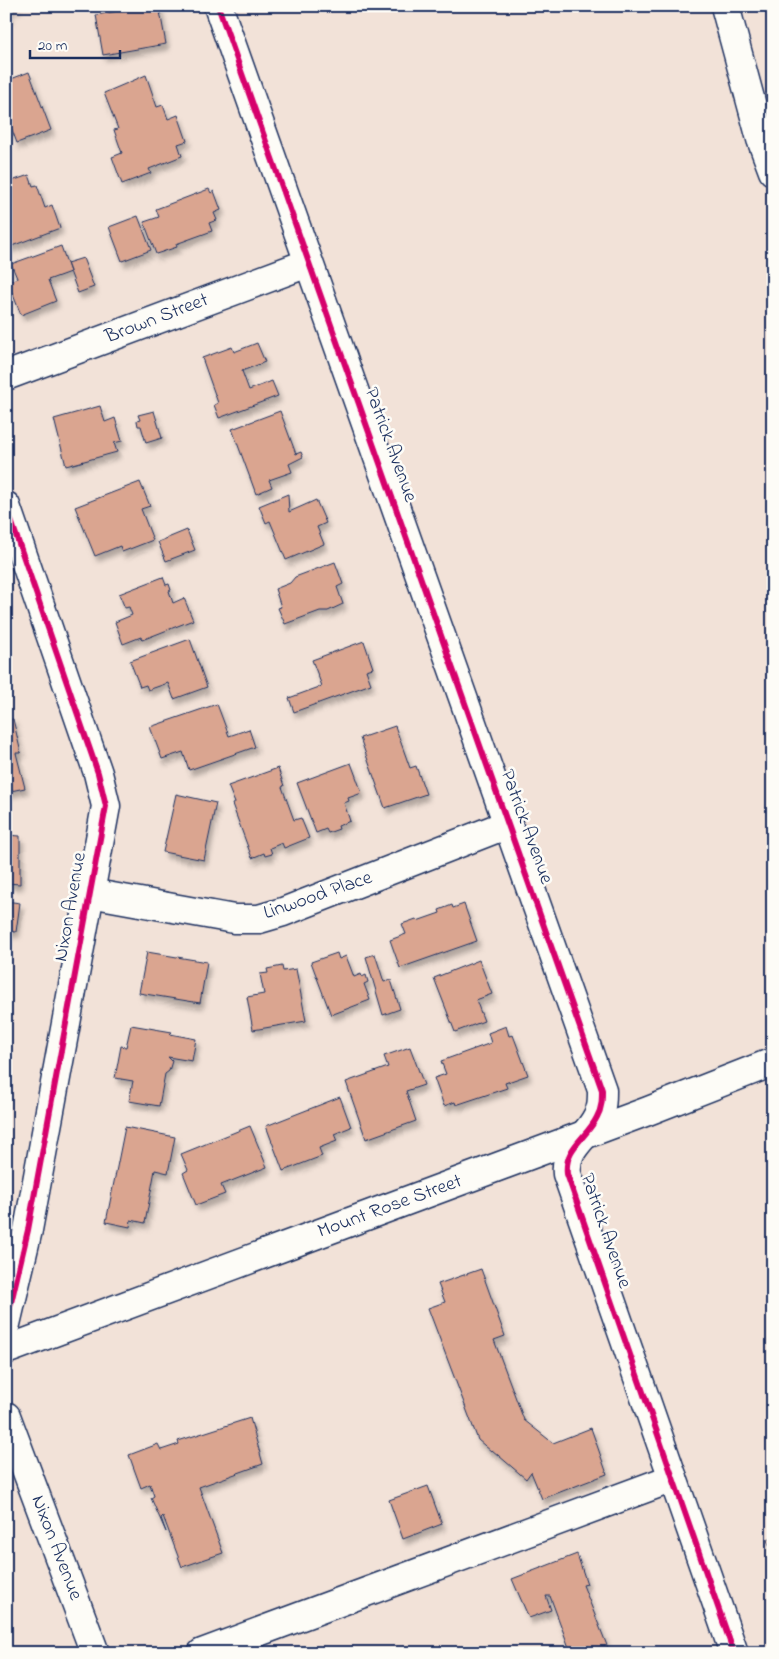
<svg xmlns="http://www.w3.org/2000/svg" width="779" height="1659" font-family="'Indie Flower',sans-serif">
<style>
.building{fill:#daa590;stroke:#1b2f5e;filter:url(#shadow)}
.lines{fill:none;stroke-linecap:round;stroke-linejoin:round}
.minor-casing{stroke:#1b2f5e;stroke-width:31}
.minor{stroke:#fdfcf7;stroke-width:28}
.cycleway-casing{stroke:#fdfcf7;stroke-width:9}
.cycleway{stroke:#d6006c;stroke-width:6}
.labels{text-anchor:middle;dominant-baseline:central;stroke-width:5;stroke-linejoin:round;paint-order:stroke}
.street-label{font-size:20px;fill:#1b2f5e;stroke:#fdfcf7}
</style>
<defs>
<filter id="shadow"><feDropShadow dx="3" dy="5.5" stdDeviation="2.5" flood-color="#0004"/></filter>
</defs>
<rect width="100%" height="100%" fill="#f2e2d8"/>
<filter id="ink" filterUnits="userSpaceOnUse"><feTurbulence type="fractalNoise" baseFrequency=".02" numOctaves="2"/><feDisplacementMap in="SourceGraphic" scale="10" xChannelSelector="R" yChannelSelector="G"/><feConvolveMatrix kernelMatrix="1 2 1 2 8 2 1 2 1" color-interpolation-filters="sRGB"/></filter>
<g filter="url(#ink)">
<!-- building -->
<g class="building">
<polygon points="6,6 19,6 7,11 10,16 6,18"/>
<polygon points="146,6 159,6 166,44 103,55 96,15"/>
<polygon points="29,72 51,130 17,143 6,114 6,81"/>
<polygon points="146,75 157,107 163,105 168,119 178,115 187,141 178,144 182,156 149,169 151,173 122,184 112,157 122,153 114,130 118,129 104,93"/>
<polygon points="29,175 33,186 37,185 45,208 52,205 60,228 9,247 6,240 6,226 12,224 6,207 6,183"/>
<polygon points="209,189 211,193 214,191 221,210 214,213 217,220 209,223 212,231 176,244 177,247 156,254 144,222 159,217 156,209"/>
<polygon points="138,216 151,250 122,261 109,227"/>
<polygon points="61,246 70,272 48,280 56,301 21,315 8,282 17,278 11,264"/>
<polygon points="83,258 94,287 78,293 67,263"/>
<polygon points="257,343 265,362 242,371 249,390 272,381 278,396 219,418 214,405 218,403 202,358 232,347 234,352"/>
<polygon points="100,406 105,422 115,418 122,441 114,443 117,452 66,466 54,419"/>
<polygon points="154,411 162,438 146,443 141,426 138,426 137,421 140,420 138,415"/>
<polygon points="280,411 296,454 301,452 303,457 289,464 292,472 269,480 272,487 256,494 232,429"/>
<polygon points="140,482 150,506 141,509 153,540 122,552 120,546 95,556 75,507"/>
<polygon points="288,494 289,512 316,500 326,523 317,527 324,544 286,560 270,521 266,523 259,506"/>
<polygon points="187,530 195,550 166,561 158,542"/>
<polygon points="335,562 343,584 337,587 343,604 328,611 320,611 285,624 278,608 281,607 275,589 290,583 295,577"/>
<polygon points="163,577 166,585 169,584 171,590 169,591 173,603 184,598 193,620 142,640 141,637 123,644 115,622 132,615 129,607 125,608 119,594"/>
<polygon points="190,639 207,687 174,699 168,683 148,690 146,685 140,687 130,661"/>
<polygon points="364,641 373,668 366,670 371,684 294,712 289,698 322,686 312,660"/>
<polygon points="217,704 229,736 249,729 255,747 189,770 183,752 162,759 150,727"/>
<polygon points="13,719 21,753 16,753 25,788 6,792 6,720"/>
<polygon points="395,726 410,768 416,766 426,794 385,808 360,738"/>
<polygon points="351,763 362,793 348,798 349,801 344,803 350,821 338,826 339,829 328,833 326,829 316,833 297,783"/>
<polygon points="278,768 284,786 282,787 294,820 301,818 309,838 284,848 282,843 270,848 272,854 265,856 264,853 252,858 232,804 235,803 228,786"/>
<polygon points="176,794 216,803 204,860 163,852"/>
<polygon points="6,835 20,836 20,884 6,883"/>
<polygon points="6,901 20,903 16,932 8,931 6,939"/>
<polygon points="464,904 477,941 400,968 390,940 406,934 402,924 416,919 417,921 440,913 439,910 452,905 453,908"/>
<polygon points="147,952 207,962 200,1003 139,993"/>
<polygon points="337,953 339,959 346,956 354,977 361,974 362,977 366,975 368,982 364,984 370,1000 331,1015 311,962"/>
<polygon points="375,954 384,982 391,980 400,1009 383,1015 366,957"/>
<polygon points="479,960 492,994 476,1000 484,1021 455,1032 434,978"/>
<polygon points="282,966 283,971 296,969 306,1021 253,1030 247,997 264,994 260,974 268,973 267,969"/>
<polygon points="131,1025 172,1032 170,1034 196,1039 192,1061 168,1057 172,1061 169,1071 165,1074 159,1106 129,1101 133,1081 115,1078 121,1046 126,1047"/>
<polygon points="506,1026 509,1036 513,1035 528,1075 505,1083 507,1088 456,1105 455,1102 444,1106 434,1078 446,1074 441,1061 491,1043 488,1033"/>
<polygon points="410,1047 424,1085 406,1091 416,1121 366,1139 346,1082 388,1067 384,1056"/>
<polygon points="340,1097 351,1127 334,1134 337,1141 319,1148 322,1156 283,1171 266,1126"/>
<polygon points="250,1126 267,1167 221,1185 225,1194 196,1205 183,1173 188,1170 181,1154"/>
<polygon points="125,1127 175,1137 168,1173 155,1170 145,1223 131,1220 130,1227 106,1222"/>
<polygon points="481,1269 505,1336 494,1340 524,1420 553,1443 591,1428 607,1474 542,1499 531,1472 526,1479 492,1450 491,1451 478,1440 428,1308 445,1302 438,1284"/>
<polygon points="250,1418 263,1464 199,1487 223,1553 182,1567 163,1516 161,1518 166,1532 151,1498 154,1496 150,1484 141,1488 129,1455 158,1444 161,1450 179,1444 178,1441"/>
<polygon points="428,1486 442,1524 403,1539 389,1500"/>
<polygon points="773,1538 773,1554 767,1540"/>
<polygon points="577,1554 587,1584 583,1585 610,1653 571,1653 550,1596 546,1596 551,1610 529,1618 512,1579"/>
</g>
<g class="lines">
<!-- minor casing -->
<g class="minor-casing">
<g id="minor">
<path d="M218,6L602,1090C602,1100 602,1108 597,1117C587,1138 564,1147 567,1174L734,1653"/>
<polyline points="725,6 761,139 773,171"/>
<polyline points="6,376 308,263"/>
<polyline points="6,506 98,773 106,806 28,1230 6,1324"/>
<polyline points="90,893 234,919 259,919 283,912 508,824"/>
<polyline points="6,1350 648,1111 773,1062"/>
<polyline points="6,1416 95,1653"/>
<polyline points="202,1653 673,1478"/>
</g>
</g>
<!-- minor -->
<use href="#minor" class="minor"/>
<!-- cycleway casing -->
<g class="cycleway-casing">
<g id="cycleway">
<path d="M218,6L602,1090C602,1100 602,1108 597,1117C587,1138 564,1147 567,1174L734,1653"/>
<polyline points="6,506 98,773 106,806 28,1230 6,1324"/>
</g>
</g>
<!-- cycleway -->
<use href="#cycleway" class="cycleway"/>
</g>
</g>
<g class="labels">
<!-- street labels -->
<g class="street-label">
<text transform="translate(157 319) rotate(-21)">Brown Street</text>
<text transform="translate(390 445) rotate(70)">Patrick Avenue</text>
<text transform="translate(526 827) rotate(70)">Patrick Avenue</text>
<text transform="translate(318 896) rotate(-19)">Linwood Place</text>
<text transform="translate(71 907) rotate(-80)">Nixon Avenue</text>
<text transform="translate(390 1207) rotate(-20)">Mount Rose Street</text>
<text transform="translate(605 1231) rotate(71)">Patrick Avenue</text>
<text transform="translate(56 1548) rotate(69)">Nixon Avenue</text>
</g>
</g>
<!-- margin -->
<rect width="779" height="1659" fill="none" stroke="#fdfcf7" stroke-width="25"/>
<rect x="12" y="12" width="754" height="1634" fill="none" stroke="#1b2f5e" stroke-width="2" filter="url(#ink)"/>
<!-- scale -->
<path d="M30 50v8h90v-8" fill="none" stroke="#1b2f5e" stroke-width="2.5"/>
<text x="38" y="50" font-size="15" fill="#1b2f5e" stroke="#fdfcf7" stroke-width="4" paint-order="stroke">20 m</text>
</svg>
